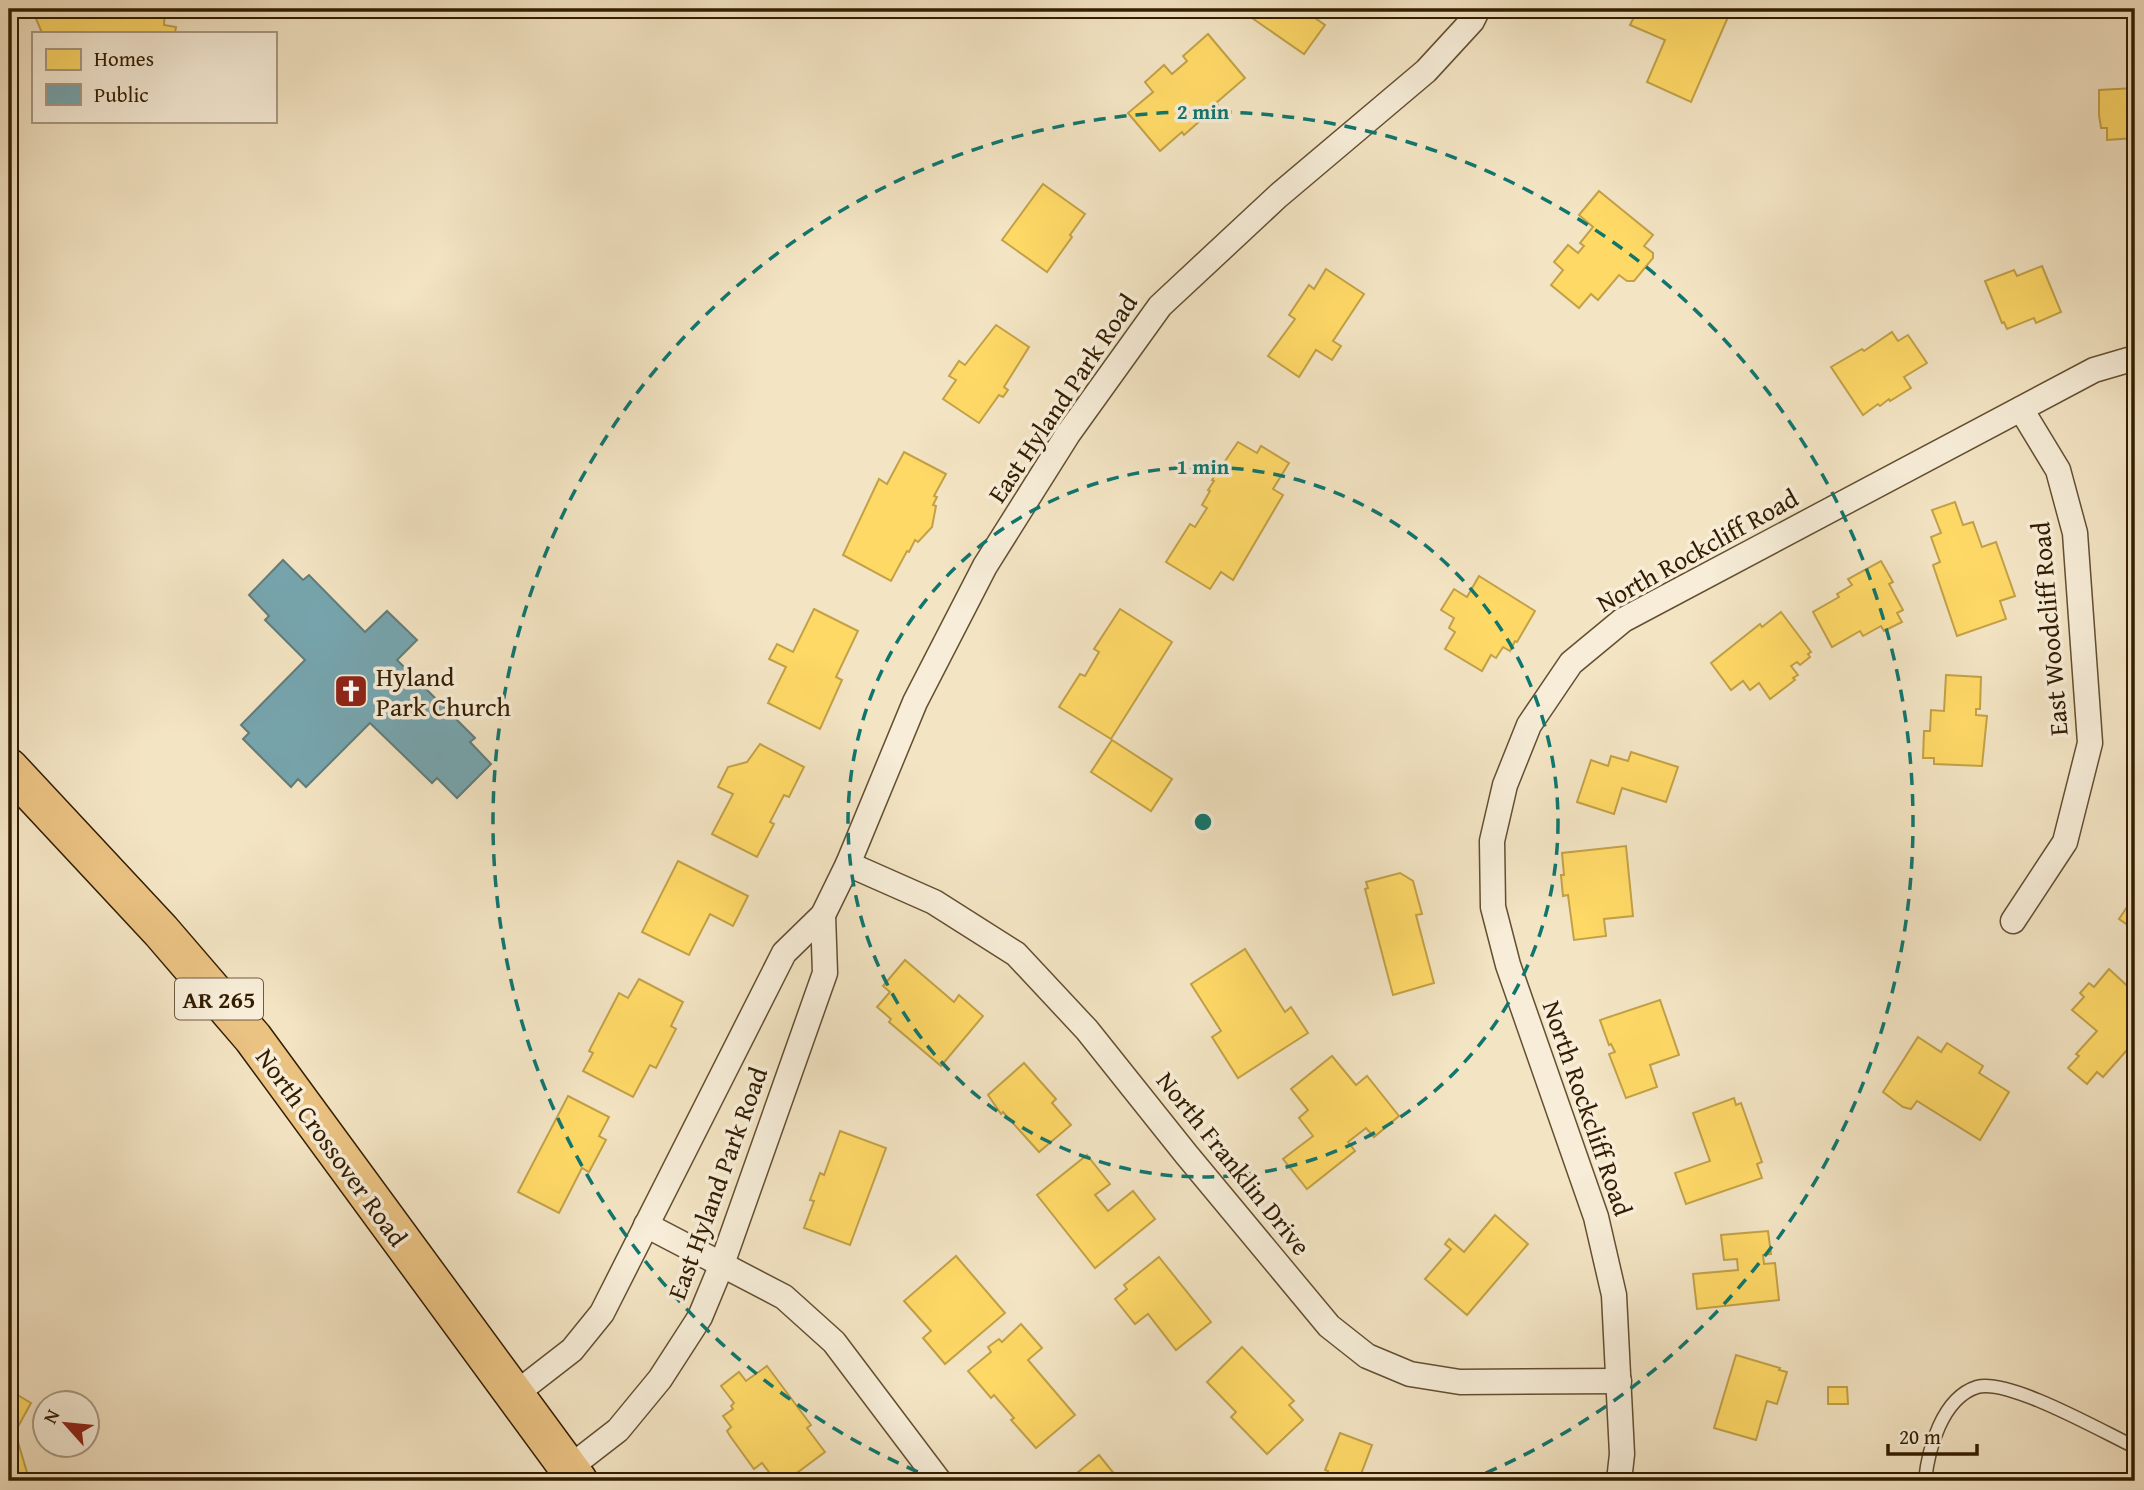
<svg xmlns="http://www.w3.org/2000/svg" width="2144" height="1490" font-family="'Gentium Book Plus',serif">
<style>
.homes{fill:#ffd966;stroke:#c2a147;stroke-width:2}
.public{fill:#76a5af;stroke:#627c7a;stroke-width:2}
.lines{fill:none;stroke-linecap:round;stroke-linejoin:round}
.lane-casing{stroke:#634f31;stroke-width:15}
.street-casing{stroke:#634f31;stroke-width:27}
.primary-casing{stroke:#331d00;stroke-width:41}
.lane{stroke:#f7edd8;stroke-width:12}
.street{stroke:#f7edd8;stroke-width:24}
.primary{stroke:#eac282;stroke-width:38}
.ring{fill:none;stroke:#0f766e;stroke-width:3.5;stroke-dasharray:12 9}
.labels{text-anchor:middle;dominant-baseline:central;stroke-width:7;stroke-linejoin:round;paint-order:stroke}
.shield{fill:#f7edd8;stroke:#6e5b41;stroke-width:2}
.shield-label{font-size:24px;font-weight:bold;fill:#331d00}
.street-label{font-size:26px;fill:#331d00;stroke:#f7edd8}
.poi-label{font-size:26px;fill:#331d00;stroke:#f7edd8;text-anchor:start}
.centre{fill:#0f766e;stroke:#f7edd8;stroke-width:3.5}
.ring-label{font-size:21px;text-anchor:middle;font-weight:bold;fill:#0f766e;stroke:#f7edd8;stroke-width:7;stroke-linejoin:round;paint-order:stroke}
</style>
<rect width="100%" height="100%" fill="#f3e4c3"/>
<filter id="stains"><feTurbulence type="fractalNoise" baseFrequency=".00286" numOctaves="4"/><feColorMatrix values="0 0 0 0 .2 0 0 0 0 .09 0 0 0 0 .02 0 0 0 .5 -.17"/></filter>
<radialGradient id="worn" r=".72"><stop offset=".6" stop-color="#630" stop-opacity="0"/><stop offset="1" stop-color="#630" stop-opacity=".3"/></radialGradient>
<!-- homes -->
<g class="homes">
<polygon points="32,9 68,9 69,11 101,17 101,14 121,18 122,9 165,9 164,25 176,27 175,33 42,33"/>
<polygon points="1239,9 1302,9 1325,25 1304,54"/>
<polygon points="1638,9 1689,9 1697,12 1698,9 1709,9 1728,17 1691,102 1647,82 1665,40 1630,25"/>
<polygon points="1208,34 1245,78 1216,103 1218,105 1184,135 1182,132 1160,151 1128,113 1153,92 1145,82 1164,65 1172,74 1187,61 1183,56"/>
<polygon points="2135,88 2135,138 2107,140 2107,128 2101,128 2099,115 2099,90"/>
<polygon points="1043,184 1085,214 1070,235 1072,237 1047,272 1002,240"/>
<polygon points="1599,191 1653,235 1644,246 1653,253 1653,258 1634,281 1627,281 1619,275 1598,300 1591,294 1579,308 1551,285 1563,270 1554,262 1568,245 1578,253 1584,246 1580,243 1593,227 1579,215"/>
<polygon points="2042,266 2061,312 2036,323 2034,318 2007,329 2004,322 2002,323 1985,281 2014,270 2017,276"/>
<polygon points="1326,269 1364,294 1333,341 1341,346 1332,360 1316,350 1299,377 1268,356 1295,319 1289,315 1309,285 1314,289"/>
<polygon points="996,325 1029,347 1004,387 1008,390 1003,397 999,395 979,423 943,399 956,380 949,376 959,361 965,365"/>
<polygon points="1892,332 1898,341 1908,335 1927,363 1904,377 1911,388 1890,401 1889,399 1880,406 1878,404 1863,415 1831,367 1862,349 1864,351"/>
<polygon points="1238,442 1257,453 1261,446 1289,463 1273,489 1283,495 1233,580 1221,572 1210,589 1166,562 1190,524 1195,527 1207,508 1202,505 1210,491 1208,490 1214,481 1212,480"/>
<polygon points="904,452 946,474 934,496 937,497 933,505 936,506 932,527 918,542 915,540 909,552 907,551 891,581 843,555 879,479 887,484"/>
<polygon points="1955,502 1963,525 1973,522 1982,547 1996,542 2015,596 2000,601 2006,619 1957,636 1933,565 1940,562 1931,537 1941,533 1932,510"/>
<polygon points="1881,561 1893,582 1889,584 1903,610 1897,613 1902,622 1884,631 1881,626 1863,636 1860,631 1832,647 1813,612 1839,597 1837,594 1852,585 1848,579"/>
<polygon points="1479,576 1535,611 1517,642 1515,641 1510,651 1503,647 1496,658 1491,655 1482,671 1445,649 1455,632 1449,628 1454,618 1441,610 1454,589 1467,597"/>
<polygon points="814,609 858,631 836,677 842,680 820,729 768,703 786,667 769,659 777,644 793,652"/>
<polygon points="1120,609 1172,642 1111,739 1059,707 1080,674 1085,676 1099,652 1094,649"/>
<polygon points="1781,612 1811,652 1808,654 1810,657 1800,665 1797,662 1791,666 1798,675 1793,678 1795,680 1770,699 1759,683 1750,690 1743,681 1731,690 1711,663 1760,624 1762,627"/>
<polygon points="1946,675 1981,677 1980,709 1976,709 1976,715 1987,716 1982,766 1934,764 1934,758 1923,758 1924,731 1930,731 1931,710 1944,711"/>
<polygon points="1112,740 1172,779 1151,811 1091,772"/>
<polygon points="760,744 804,767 789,797 784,795 770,822 774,824 757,857 712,834 733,794 718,787 728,767 747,762"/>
<polygon points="1631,752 1678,767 1666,802 1622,788 1614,814 1577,802 1591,760 1608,766 1611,756 1628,761"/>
<polygon points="1626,846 1633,916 1604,919 1606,936 1574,940 1568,895 1563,896 1561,875 1564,875 1562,853"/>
<polygon points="678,861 748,896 733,926 710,914 689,955 642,932"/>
<polygon points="1400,873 1413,881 1422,914 1416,915 1434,983 1393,995 1365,889 1368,888 1366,882"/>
<polygon points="2129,904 2134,907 2135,905 2135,930 2119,919"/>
<polygon points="1245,949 1285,1012 1291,1007 1308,1033 1238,1078 1212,1037 1221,1031 1191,984"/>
<polygon points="905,960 954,1002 959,995 983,1016 941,1066 889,1022 891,1019 877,1007 890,992 883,986"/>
<polygon points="2109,969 2135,993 2135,1029 2133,1031 2135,1031 2135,1041 2103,1077 2097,1072 2087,1084 2068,1068 2079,1056 2076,1054 2097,1031 2072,1010 2084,997 2080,993 2089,983 2094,987"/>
<polygon points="639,979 683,1002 671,1026 676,1029 656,1068 650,1065 633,1097 583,1071 593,1053 589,1051 619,993 628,998"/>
<polygon points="1660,1000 1679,1055 1650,1065 1657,1087 1626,1098 1609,1054 1615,1052 1611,1044 1609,1045 1600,1020"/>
<polygon points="1918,1037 1941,1052 1947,1043 1983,1066 1979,1073 2009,1092 1980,1140 1917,1101 1911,1109 1903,1107 1883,1092"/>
<polygon points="1332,1056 1356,1085 1367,1076 1399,1116 1374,1137 1366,1128 1348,1142 1355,1151 1307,1189 1283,1159 1313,1136 1299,1118 1308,1110 1291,1089"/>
<polygon points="1024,1063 1056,1099 1052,1103 1071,1125 1039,1152 1003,1112 1001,1114 988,1095"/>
<polygon points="568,1096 609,1117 599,1136 606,1140 589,1172 582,1168 559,1213 518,1192"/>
<polygon points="1734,1098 1736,1105 1741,1103 1762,1162 1757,1164 1762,1178 1686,1204 1675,1173 1710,1161 1693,1113"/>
<polygon points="840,1131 886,1148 850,1245 804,1228 814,1201 810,1200 820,1173 824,1175"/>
<polygon points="1087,1155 1110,1184 1095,1195 1108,1211 1133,1191 1155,1219 1095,1268 1037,1195"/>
<polygon points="1495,1215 1528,1244 1467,1315 1425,1279 1451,1249 1445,1244 1449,1239 1464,1252"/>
<polygon points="1768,1231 1771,1254 1763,1255 1764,1264 1775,1263 1779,1300 1697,1309 1693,1274 1738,1270 1737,1259 1724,1260 1721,1235"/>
<polygon points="956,1256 1005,1313 945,1364 923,1338 931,1331 904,1301"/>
<polygon points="1159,1257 1211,1322 1176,1350 1148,1314 1135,1324 1115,1299 1127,1289 1124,1285"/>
<polygon points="1021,1324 1042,1348 1028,1360 1075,1415 1036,1448 1011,1420 1014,1418 994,1395 991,1398 968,1371 991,1352 988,1347 999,1339 1002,1342"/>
<polygon points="1242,1347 1294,1401 1289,1405 1303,1420 1267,1454 1231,1417 1236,1412 1207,1382"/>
<polygon points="1736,1355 1780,1368 1779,1370 1787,1372 1777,1404 1767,1401 1756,1440 1714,1428"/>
<polygon points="767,1366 811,1425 807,1428 825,1452 786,1481 776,1481 762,1463 754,1469 730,1436 727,1431 731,1427 723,1416 733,1409 731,1406 734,1403 721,1386 739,1372 746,1381"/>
<polygon points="1828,1387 1847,1387 1848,1404 1828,1404"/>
<polygon points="11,1391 31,1403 15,1432 29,1479 23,1481 9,1481 9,1395"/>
<polygon points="1340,1433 1372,1445 1360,1477 1371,1481 1324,1481 1328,1471 1325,1470"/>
<polygon points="1099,1455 1120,1481 1073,1481 1071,1478"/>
</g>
<!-- public -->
<polygon class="public" points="283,560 303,580 309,575 365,632 387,611 417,640 397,660 475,738 470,742 491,764 457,798 437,778 432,783 370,723 306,787 298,779 291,787 243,739 249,733 241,725 305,660 265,620 269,616 249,595"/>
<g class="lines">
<!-- lane casing -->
<g class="lane-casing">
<path id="lane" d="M1925,1481C1928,1450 1942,1398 1977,1387C2009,1378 2103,1432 2135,1447"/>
</g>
<!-- street casing -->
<g class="street-casing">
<g id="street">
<polyline points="848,864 934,902 1016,954 1087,1030 1186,1154 1329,1326 1367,1356 1410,1374 1460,1382 1619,1381"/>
<polyline points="2013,921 2065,842 2090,743 2075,533 2058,470 2021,409"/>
<polyline points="646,1225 784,1297 834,1342 939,1481"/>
<polyline points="514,1395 572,1350 602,1313 784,953 823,915 848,864 915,702 985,566 1068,434 1160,306 1278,196 1426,71 1472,21 1478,9"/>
<polyline points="569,1468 618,1430 660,1379 700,1317 722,1264 825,973 823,915"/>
<polyline points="1619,1481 1622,1454 1614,1295 1596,1217 1508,965 1493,907 1492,841 1505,785 1529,725 1571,663 1623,620 2094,370 2135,358"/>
</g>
</g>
<!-- primary casing -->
<g class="primary-casing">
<polyline id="primary" points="9,768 161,931 253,1038 578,1481"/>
</g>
<!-- lane -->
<use href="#lane" class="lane"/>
<!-- street -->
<use href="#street" class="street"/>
<!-- primary -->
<use href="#primary" class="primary"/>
</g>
<!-- distance rings -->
<g class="ring">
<circle cx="1203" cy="822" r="355"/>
<path d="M937 1480A710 710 0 1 1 1469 1480"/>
</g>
<!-- icons -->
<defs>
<g id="church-square" transform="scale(1.75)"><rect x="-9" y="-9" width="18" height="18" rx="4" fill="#8f2418" stroke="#f7edd8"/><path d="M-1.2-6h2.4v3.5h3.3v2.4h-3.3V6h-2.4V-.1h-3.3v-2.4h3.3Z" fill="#fff"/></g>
</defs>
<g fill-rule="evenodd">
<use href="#church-square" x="351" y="691"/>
</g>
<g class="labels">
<!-- shield labels -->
<rect class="shield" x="175" y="978.5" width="88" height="41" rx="5"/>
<g class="shield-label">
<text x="219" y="999">AR 265</text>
</g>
<!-- street labels -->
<g class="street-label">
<text transform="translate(1062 398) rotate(-56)">East Hyland Park Road</text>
<text transform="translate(1697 550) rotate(-29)">North Rockcliff Road</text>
<text transform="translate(2049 629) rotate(-95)">East Woodcliff Road</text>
<text transform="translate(1588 1108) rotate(71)">North Rockcliff Road</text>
<text transform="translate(332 1147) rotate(54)">North Crossover Road</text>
<text transform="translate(1234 1163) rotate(51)">North Franklin Drive</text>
<text transform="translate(717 1183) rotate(-70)">East Hyland Park Road</text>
</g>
<!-- poi labels -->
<g class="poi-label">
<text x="376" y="676">Hyland<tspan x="376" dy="30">Park Church</tspan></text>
</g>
</g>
<circle cx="1203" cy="822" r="10" class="centre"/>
<g class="ring-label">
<text x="1203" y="119">2 min</text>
<text x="1203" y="474">1 min</text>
</g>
<!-- margin -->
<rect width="2144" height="1490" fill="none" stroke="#f3e4c3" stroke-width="35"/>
<rect x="10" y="10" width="2123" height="1469" fill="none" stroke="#331d00" stroke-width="3.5"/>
<rect x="18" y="18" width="2109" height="1455" fill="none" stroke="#331d00" stroke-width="2"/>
<!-- legend -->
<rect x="32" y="32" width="245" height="91" fill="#f7edd8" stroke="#a99a82" stroke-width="2"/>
<rect x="46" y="49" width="35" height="21" fill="#ffd966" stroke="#a99a82" stroke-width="2"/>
<text x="94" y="66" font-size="21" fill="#331d00">Homes</text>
<rect x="46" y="84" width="35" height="21" fill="#76a5af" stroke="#a99a82" stroke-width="2"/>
<text x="94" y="102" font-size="21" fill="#331d00">Public</text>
<!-- north arrow -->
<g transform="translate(66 1424) rotate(297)"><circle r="33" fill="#f7edd8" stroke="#a99a82" stroke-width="2"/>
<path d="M0-5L12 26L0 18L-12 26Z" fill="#8f2418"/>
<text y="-10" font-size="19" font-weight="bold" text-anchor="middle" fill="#331d00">N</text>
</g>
<!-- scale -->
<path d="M1888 1444v10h89v-10" fill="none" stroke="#331d00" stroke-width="3.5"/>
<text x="1899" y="1444" font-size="21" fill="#331d00" stroke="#f7edd8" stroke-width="5" paint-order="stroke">20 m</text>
<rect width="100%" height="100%" filter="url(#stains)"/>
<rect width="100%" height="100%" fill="url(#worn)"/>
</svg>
